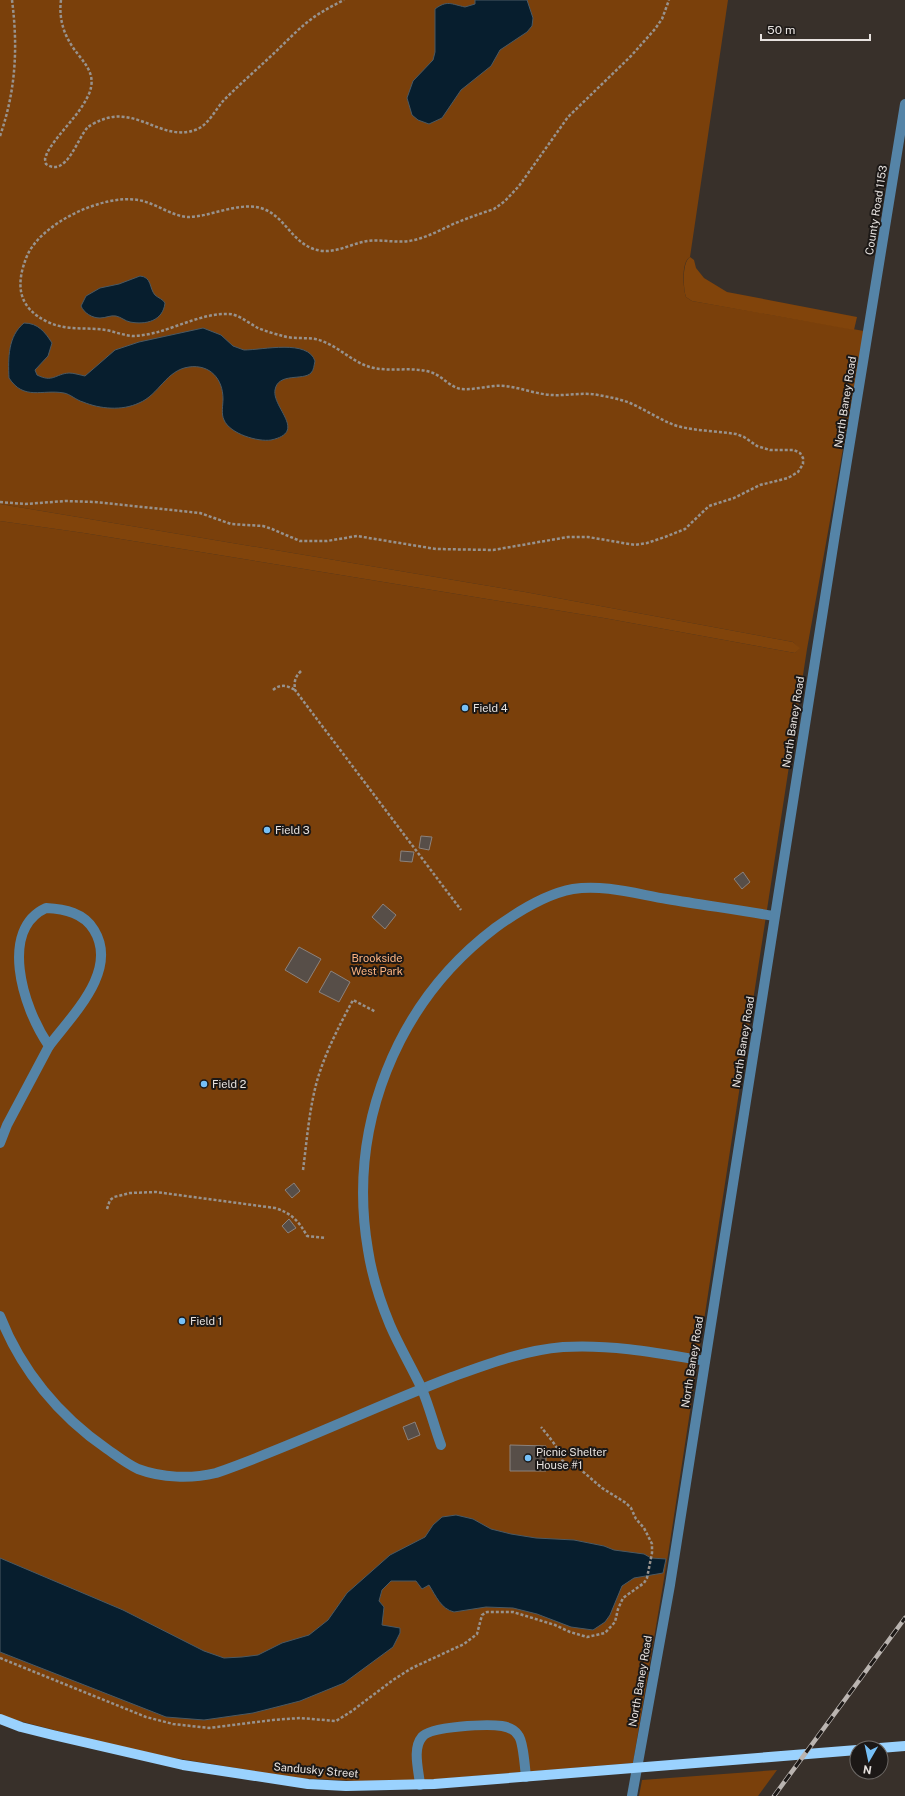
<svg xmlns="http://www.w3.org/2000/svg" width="905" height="1796" font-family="'Public Sans',sans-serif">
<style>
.green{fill:#7a400b}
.forest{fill:#81440b}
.water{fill:#071e2e;stroke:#4a5963}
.building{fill:#574e48;stroke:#8c827c}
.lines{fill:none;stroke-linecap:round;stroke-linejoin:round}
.path{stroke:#98928d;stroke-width:2.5;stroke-dasharray:3 2;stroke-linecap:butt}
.minor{stroke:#5584a7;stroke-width:10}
.major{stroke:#9ad2fe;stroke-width:10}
.rail-casing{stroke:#bab4b0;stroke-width:4.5}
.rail{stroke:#1c1816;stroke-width:3;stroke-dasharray:9;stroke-linecap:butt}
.poi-dot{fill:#76c0f7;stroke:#1c1816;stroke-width:1.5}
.labels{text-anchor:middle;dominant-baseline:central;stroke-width:4;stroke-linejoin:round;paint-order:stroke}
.street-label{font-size:11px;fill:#e7e2df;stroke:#1c1816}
.poi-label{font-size:11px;fill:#e7e2df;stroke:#1c1816;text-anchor:start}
.park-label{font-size:11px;fill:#fcb380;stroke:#1c1816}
</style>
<rect width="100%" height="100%" fill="#38302a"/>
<!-- green -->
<g class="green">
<path d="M0,0H728L690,257C681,262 683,288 686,297L692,301L864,331L807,649L668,1555L633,1763L438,1779L377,1782L297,1778L168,1757L89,1739L0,1716V521L84,533L604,618L795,653L799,648L793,642L525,592L0,504Z"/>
<polygon points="777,1770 758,1796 639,1796 642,1780"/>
</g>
<!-- forest -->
<g class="forest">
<path d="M690,257L694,260L696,268L704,278L727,292L857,317L854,330L692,301L686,297C683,288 682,262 690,257Z"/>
<polygon points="0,504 525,592 793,642 800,648 795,653 604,618 84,533 0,521"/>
</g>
<!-- water -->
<g class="water">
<path d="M475,0H527L533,18L532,26L527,32L500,50L491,66L461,90L442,118L429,124L418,120L412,115L407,98L413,81L433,60L435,52V9C447,0 451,4 465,7L475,4Z"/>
<path d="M140,276C152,277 149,288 155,295C158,298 163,299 165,303C163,321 146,325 130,322C125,321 121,317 116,316C110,315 106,318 100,318C92,318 84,313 81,306L86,296L100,288L119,284Z"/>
<path d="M24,323C38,323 45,332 52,343L48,356L35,370L37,375C53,383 55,374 69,373C74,373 80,375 85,376L115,350L139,342L203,328L221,335L233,346L244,350C263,350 308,339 315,361C314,365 314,370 311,373C303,381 278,372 275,390C272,408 308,432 271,440C258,442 230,434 224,420C221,414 223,405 223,399C223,379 210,364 189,367C166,370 159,395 139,403C122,411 100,409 83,402C76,400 70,394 64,393C42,389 24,401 9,378C8,358 8,336 24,323Z"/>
<path d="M456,1515L473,1519L491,1529L511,1534L536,1538L574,1540L604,1546L614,1550L644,1554L651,1558L666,1559L663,1573L634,1578L622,1586L610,1615L605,1622L593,1630L571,1627L537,1614L513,1608L486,1607L454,1612C441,1609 436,1596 429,1585L422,1589L416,1581H391L382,1590L379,1601L384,1607L382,1625L400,1628V1633L393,1647L344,1683L300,1701L253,1713L204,1720L166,1717L0,1652V1558L123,1610L204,1651L224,1658L242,1657L258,1655L282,1643L309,1635L328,1620L347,1593L390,1555L425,1537L433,1525L442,1517Z"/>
</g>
<!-- building -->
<g class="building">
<polygon points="421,836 432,837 429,850 419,848"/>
<polygon points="401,851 414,852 412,862 400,861"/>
<polygon points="743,872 750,882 742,889 734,879"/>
<polygon points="383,904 396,915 385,929 372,917"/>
<polygon points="299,947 321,959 307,983 285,970"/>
<polygon points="331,971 350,982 339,1002 319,992"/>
<polygon points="294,1183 300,1191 292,1198 285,1190"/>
<polygon points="289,1219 296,1228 288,1233 282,1226"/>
<polygon points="415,1422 420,1435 408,1440 403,1427"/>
<polygon points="510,1445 546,1446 546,1471 510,1471"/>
</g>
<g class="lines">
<!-- path -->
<g class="path">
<path d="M61,0C59,14 62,29 69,41C79,60 100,71 88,96C78,117 58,133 47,153L45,159L46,164C67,178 77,138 88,127C91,125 96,122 99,121C136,104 161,142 195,130C208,126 215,110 224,100C239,85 255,71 270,57C282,46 293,34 305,24C317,14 330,7 344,0"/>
<path d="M0,136C16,90 18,47 12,0"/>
<path d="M0,502L25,504L65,501L95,502L200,513L231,524L263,526L272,529L300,541H327L357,536L436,549L493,550L568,537H588L635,545L647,543L665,537L685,529L709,506L734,498L760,485L788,478L798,472L803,464V458L800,453L794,450H770L757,446L744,437L736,434C717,431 696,431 677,426C660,420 646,410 630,403C620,399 609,397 598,395C583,392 567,396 552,395C532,394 513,384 494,386C483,387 472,390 461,389C450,387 443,377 433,373C415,366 393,372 374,368C354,364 341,348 322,341C310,336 295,340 283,336C275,334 265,331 258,328C248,323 239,314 228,314C206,313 179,326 158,332C150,334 141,336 132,336C123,335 115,332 106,330C87,327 66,331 48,322C18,308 15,285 27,256C41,223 103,194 138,200C156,203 171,216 188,217C212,217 243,199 266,210C288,220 294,248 323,251C339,252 353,243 368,241C383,239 399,244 414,240C427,237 439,231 451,225C465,219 479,214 494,209L505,201L519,186L568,117L631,56L655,29L662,19L669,0"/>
<path d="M301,671C295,677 294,681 295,690L461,910"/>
<path d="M273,690C280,684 287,685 295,690"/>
<path d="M303,1170C307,1140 309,1110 317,1081C325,1053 339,1026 353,1000L376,1012"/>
<path d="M107,1209L110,1200L114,1197L130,1193L156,1192L275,1208C291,1213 299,1221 307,1236L326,1238"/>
<path d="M0,1658L146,1717L173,1724L209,1728L273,1720L300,1718L336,1721L352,1711L393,1680L412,1668L464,1644L477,1634L482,1615L487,1612H513L555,1625L570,1632L587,1637L605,1633L615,1622L618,1609L623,1598L644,1583L647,1578L652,1553V1544L644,1528L636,1519L631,1508L626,1503L602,1488L580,1469L569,1466L562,1460C560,1449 549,1437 541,1427"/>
</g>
<!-- minor -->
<g class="minor">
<path d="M46,908C65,909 84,913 94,930C119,971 72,1015 49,1046C21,1005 0,929 46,908Z"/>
<polyline points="0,1143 7,1125 49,1046"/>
<path d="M0,1316C21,1370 59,1416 107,1449C117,1456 127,1464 138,1469C162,1478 191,1479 216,1473C296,1445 373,1407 452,1377C488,1364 525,1350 563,1347C611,1344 658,1353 705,1361"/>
<path d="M441,1445C434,1426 429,1405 421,1387C411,1366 399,1346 390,1325C380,1301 372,1276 368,1250C347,1127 396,1003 495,928C517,912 545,894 573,889C603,884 637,894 667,899C703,905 739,910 774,916"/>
<path d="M420,1785C419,1771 412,1749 422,1737C430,1726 488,1724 502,1726C509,1727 514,1729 518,1735C523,1740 525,1768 526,1777"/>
<polyline points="632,1796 670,1585 835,534 905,104"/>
</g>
<!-- major -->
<g class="major">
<polyline points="0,1719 21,1727 53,1735 183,1765 308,1784 346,1786 434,1784 857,1750"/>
<polyline points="880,1748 905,1746"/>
</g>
<!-- rail casing -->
<g class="rail-casing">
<polyline id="rail" points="774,1796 905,1618"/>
</g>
<!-- rail -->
<use href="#rail" class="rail"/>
</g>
<!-- markers -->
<g class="poi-dot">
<circle cx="465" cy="708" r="4"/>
<circle cx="267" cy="830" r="4"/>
<circle cx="204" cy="1084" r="4"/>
<circle cx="182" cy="1321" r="4"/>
<circle cx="528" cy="1458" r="4"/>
</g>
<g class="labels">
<!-- street labels -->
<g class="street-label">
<text transform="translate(876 210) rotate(-81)">County Road 1153</text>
<text transform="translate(845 402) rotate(-81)">North Baney Road</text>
<text transform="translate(793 722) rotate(-81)">North Baney Road</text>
<text transform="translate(743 1042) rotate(-81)">North Baney Road</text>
<text transform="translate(692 1362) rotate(-81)">North Baney Road</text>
<text transform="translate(640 1681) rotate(-80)">North Baney Road</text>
<text transform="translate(316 1770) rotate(5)">Sandusky Street</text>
</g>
<!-- poi labels -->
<g class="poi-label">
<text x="473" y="708">Field 4</text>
<text x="275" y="830">Field 3</text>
<text x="212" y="1084">Field 2</text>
<text x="190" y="1321">Field 1</text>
<text x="536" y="1452">Picnic Shelter<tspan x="536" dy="13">House #1</tspan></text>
</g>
<!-- park labels -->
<g class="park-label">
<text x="377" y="958">Brookside<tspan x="377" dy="13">West Park</tspan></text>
</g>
</g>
<!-- north arrow -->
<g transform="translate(869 1760) rotate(189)"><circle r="19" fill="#1c1816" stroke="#6d6966"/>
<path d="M0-3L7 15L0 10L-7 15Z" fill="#76c0f7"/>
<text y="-6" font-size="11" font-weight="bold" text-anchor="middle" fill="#e7e2df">N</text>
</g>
<!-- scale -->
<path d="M761 34v6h109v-6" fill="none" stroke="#e7e2df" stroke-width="2"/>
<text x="767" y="34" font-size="12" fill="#e7e2df" stroke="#1c1816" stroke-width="3" paint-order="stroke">50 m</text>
</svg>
